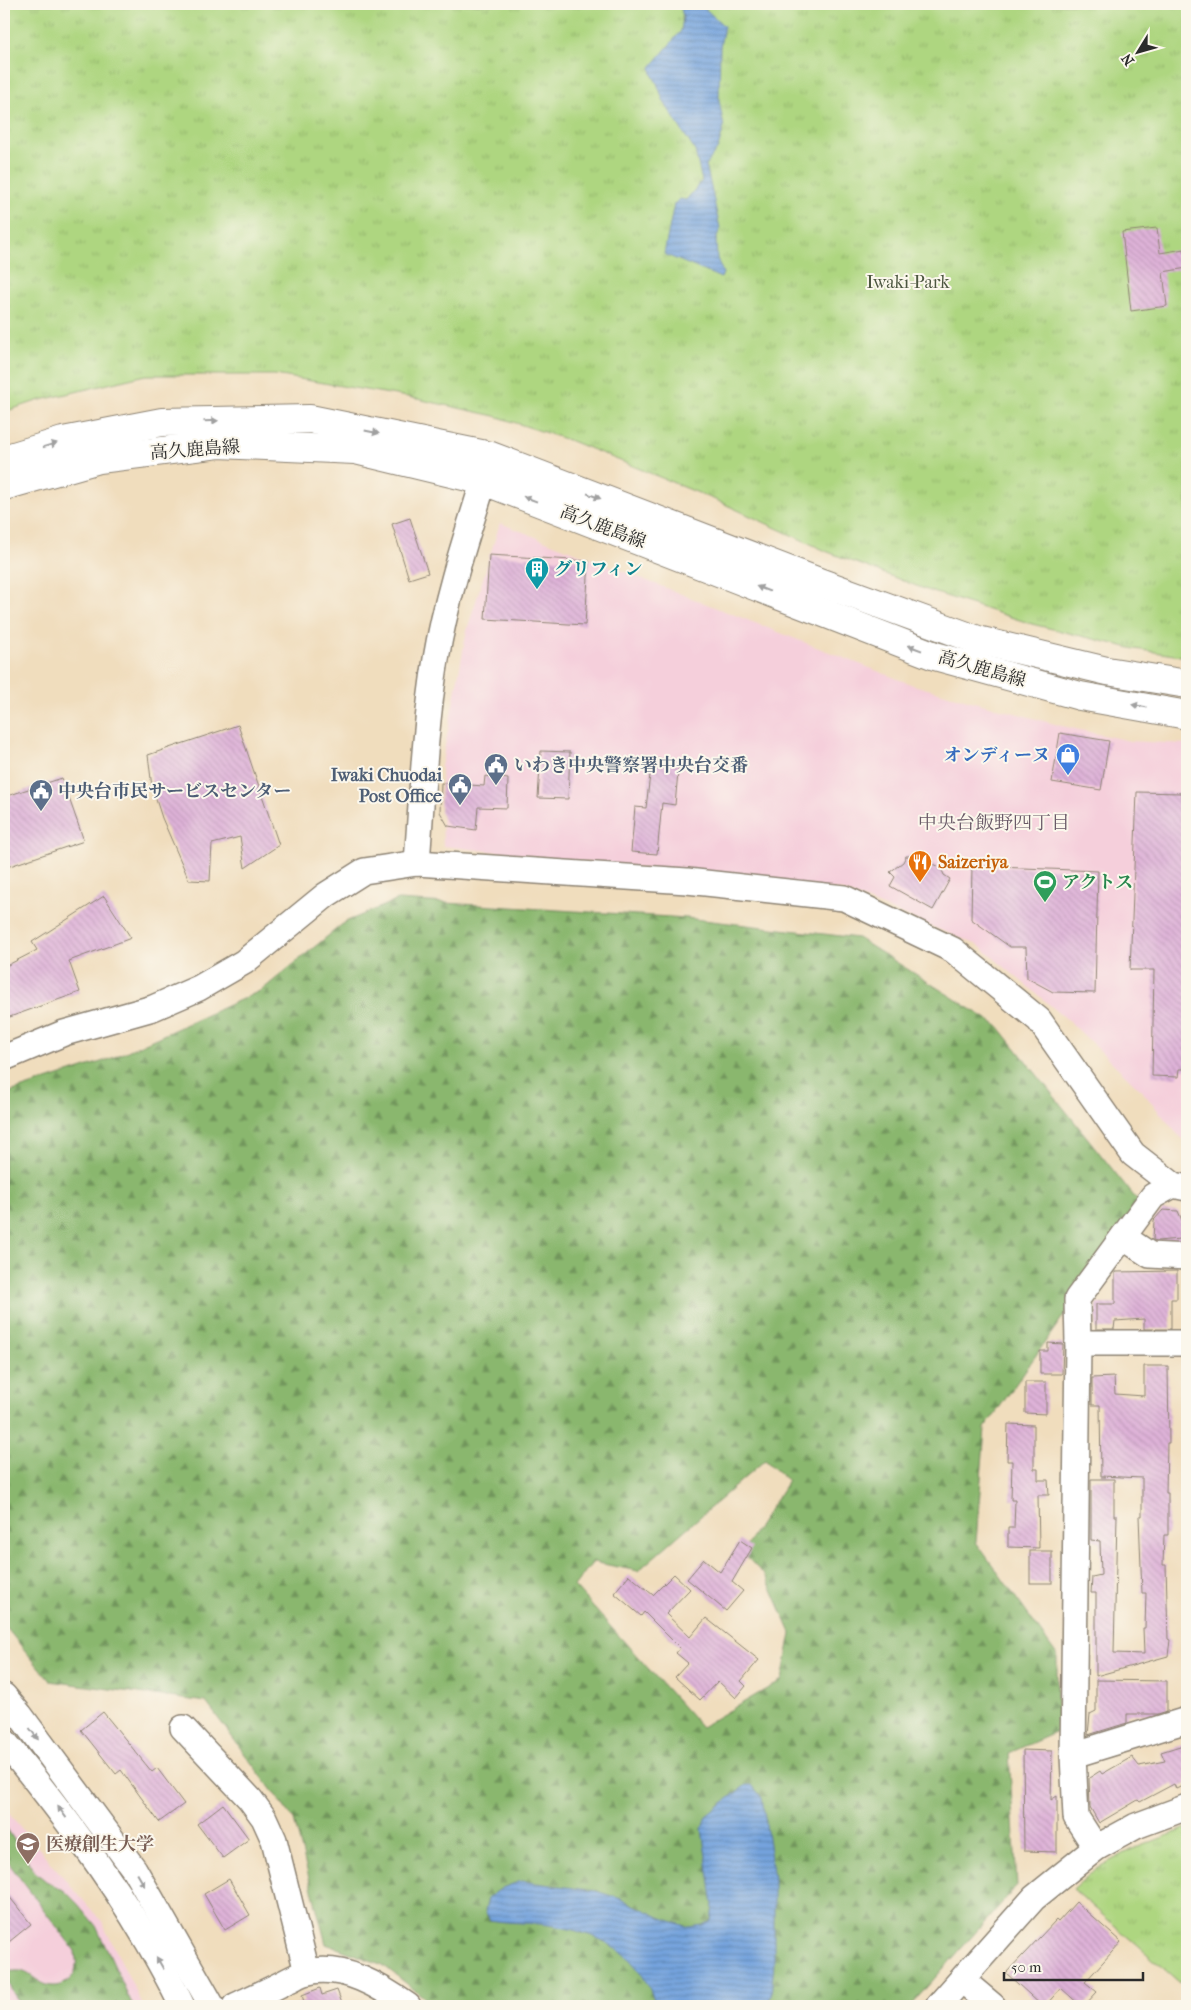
<svg xmlns="http://www.w3.org/2000/svg" width="1191" height="2010" font-family="'IM FELL French Canon','Noto Serif JP',serif">
<style>
.built{fill:#f5cfdb}
.forest{fill:url(#forest-firs);stroke:#5a714c;fill-rule:evenodd}
.park{fill:url(#park-tufts);stroke:#6c8056}
.water{fill:url(#water-rules);stroke:#506784}
.building{fill:url(#building-back-hatch)}
.lines{fill:none;stroke-linecap:round;stroke-linejoin:round}
.minor-casing{stroke:#8e8474;stroke-width:28}
.major-casing{stroke:#8e8474;stroke-width:30}
.minor{stroke:#fff;stroke-width:25}
.major{stroke:#fff;stroke-width:28}
.oneway{fill:#a0a0a0}
.labels{text-anchor:middle;dominant-baseline:central;stroke-width:4;stroke-linejoin:round;paint-order:stroke}
.park-label{font-size:18px;fill:#4c5640;stroke:#fbf7ec}
.street-label{font-size:18px;fill:#2b2b2b;stroke:#fbf7ec}
.culture-label{font-size:18px;font-weight:bold;fill:#0d838f;stroke:#fbf7ec;text-anchor:start}
.shop-label{font-size:18px;font-weight:bold;fill:#366cbe;stroke:#fbf7ec;text-anchor:end}
.service-label{font-size:18px;font-weight:bold;fill:#4e5e75;stroke:#fbf7ec;text-anchor:start}
.food-label{font-size:18px;font-weight:bold;fill:#c56008;stroke:#fbf7ec;text-anchor:start}
.leisure-label{font-size:18px;font-weight:bold;fill:#27864d;stroke:#fbf7ec;text-anchor:start}
.education-label{font-size:18px;font-weight:bold;fill:#785e54;stroke:#fbf7ec;text-anchor:start}
.neighbourhood-label{font-size:19px;fill:#6a5a68;stroke:#fbf7ec}
</style>
<defs>
<pattern id="forest-firs" width="22" height="20" patternUnits="userSpaceOnUse" patternTransform="scale(1.25)"><rect width="22" height="20" fill="#8ab76e"/><path d="M5 1l3.5 6h-7zM16 11l3.5 6h-7z" fill="#71955b"/></pattern>
<pattern id="park-tufts" width="24" height="20" patternUnits="userSpaceOnUse" patternTransform="scale(1.25)"><rect width="24" height="20" fill="#aed680"/><path d="M3 7l-1-3M5 7V3M7 7l1-3M15 17l-1-3M17 17v-4M19 17l1-3" fill="none" stroke="#96b86f"/></pattern>
<pattern id="water-rules" width="6" height="5" patternUnits="userSpaceOnUse" patternTransform="scale(1.25)"><rect width="6" height="5" fill="#74a3dd"/><path d="M0 2.5h6" fill="none" stroke="#5f85b3"/></pattern>
<pattern id="building-back-hatch" width="6" height="6" patternUnits="userSpaceOnUse" patternTransform="scale(1.25)"><rect width="6" height="6" fill="#deb2d8"/><path d="M-1 5l2 2M0 0l6 6M5-1l2 2" fill="none" stroke="#bf99ba"/></pattern>
</defs>
<rect width="100%" height="100%" fill="#fbf7ec"/>
<filter id="ink" filterUnits="userSpaceOnUse"><feTurbulence type="fractalNoise" baseFrequency=".02" numOctaves="2"/><feDisplacementMap in="SourceGraphic" scale="10" xChannelSelector="R" yChannelSelector="G"/><feConvolveMatrix kernelMatrix="1 2 1 2 8 2 1 2 1" color-interpolation-filters="sRGB"/></filter>
<filter id="wash" filterUnits="userSpaceOnUse"><feTurbulence type="fractalNoise" baseFrequency=".0096" numOctaves="4" result="noise"/><feDisplacementMap in="SourceGraphic" scale="20" xChannelSelector="R" yChannelSelector="G"/><feGaussianBlur stdDeviation="1.12" result="paint"/><feColorMatrix in="noise" values="0 0 0 0 0 0 0 0 0 0 0 0 0 0 0 0 0 1.4 0 .05"/><feComposite in="paint" operator="in"/></filter>
<g filter="url(#wash)">
<rect width="100%" height="100%" fill="#f0ddbd"/>
<!-- built -->
<g class="built">
<polygon points="500,523 913,685 1062,726 1130,741 1187,744 1187,1142 1178,1135 1142,1091 1069,1021 978,945 843,891 443,846 441,767 467,630"/>
<polygon points="4,1808 102,1922 143,2006 4,2006"/>
</g>
<!-- forest -->
<g class="forest">
<path d="M398,900L686,918L858,938L998,1026L1141,1205L985,1428L976,1542L1057,1655V1732L1009,1753L1017,1886L910,2006H435L383,1965L326,1944L294,1820L206,1702L50,1681L4,1625V1094L110,1059L262,990L345,922ZM765,1460L788,1481L742,1552L767,1578L791,1633L782,1680L701,1727L574,1586L593,1562L638,1571Z"/>
<path d="M4,1824L34,1871L46,1881L65,1891L77,1903L96,1926L133,2006H21L8,1984L9,1972C28,1967 32,1980 47,1985C60,1989 75,1980 76,1966C77,1961 75,1956 75,1951L4,1857Z"/>
</g>
<!-- park -->
<g class="park">
<polygon points="4,4 1187,4 1187,657 1135,649 1032,624 927,590 828,552 718,501 574,442 495,416 408,397 275,375 146,375 37,401 4,412"/>
<polygon points="1187,1828 1187,1989 1073,1889 1097,1868 1133,1849"/>
</g>
<!-- water -->
<g class="water">
<polygon points="680,4 700,4 724,26 720,47 719,100 724,127 718,148 706,165 720,228 716,241 717,258 723,273 721,278 664,254 674,204 680,199 686,200 702,181 695,151 664,102 657,83 652,74 651,67 681,31 683,17"/>
<path d="M746,1785H752L762,1798L774,1878V1963L771,1996L767,2006H656C641,1955 605,1935 555,1926C534,1922 512,1924 490,1920L485,1911L488,1898L502,1888L521,1881L596,1891L621,1899L662,1918L689,1927L702,1925L711,1921L713,1905L702,1829L706,1816Z"/>
</g>
<g id="blocks">
<!-- building -->
<g class="building">
<polygon points="1157,228 1160,253 1184,249 1187,268 1163,272 1167,306 1131,311 1122,232"/>
<polygon points="410,518 428,573 409,579 392,524"/>
<polygon points="489,555 589,561 585,625 485,619"/>
<polygon points="238,725 279,845 245,868 240,837 212,844 210,881 189,880 162,818 152,787 148,755"/>
<polygon points="1060,733 1109,741 1101,790 1052,782"/>
<polygon points="541,751 570,752 568,799 538,798"/>
<polygon points="652,758 679,761 675,805 662,803 657,854 631,852 635,807 646,808"/>
<polygon points="485,776 508,779 507,808 478,807 476,830 448,826 440,812 441,783 484,786"/>
<polygon points="62,778 84,841 4,868 4,797"/>
<polygon points="1137,792 1181,793 1187,812 1187,1069 1179,1069 1178,1077 1152,1076 1154,970 1130,970"/>
<polygon points="906,856 915,856 941,868 944,875 950,879 933,910 890,886 895,877 890,872 903,862"/>
<polygon points="972,866 1098,871 1095,993 1053,992 1027,978 1026,947 1010,947 971,919"/>
<polygon points="104,896 131,938 69,961 80,992 4,1019 4,967 37,950 32,942"/>
<polygon points="1163,1210 1178,1211 1184,1225 1180,1239 1157,1241 1153,1240 1154,1220"/>
<polygon points="1177,1271 1177,1299 1171,1299 1171,1329 1144,1329 1144,1319 1115,1321 1114,1329 1096,1329 1096,1304 1115,1304 1115,1272"/>
<polygon points="1048,1343 1063,1344 1062,1374 1040,1374 1040,1351 1048,1351"/>
<polygon points="1144,1366 1168,1366 1169,1443 1167,1443 1166,1493 1168,1493 1168,1535 1164,1535 1163,1565 1166,1565 1168,1639 1170,1640 1168,1656 1096,1676 1096,1593 1091,1593 1092,1577 1101,1575 1100,1541 1091,1540 1091,1479 1114,1479 1114,1516 1117,1516 1114,1653 1144,1654 1143,1628 1145,1628 1146,1593 1142,1593 1139,1516 1142,1516 1142,1478 1101,1476 1100,1405 1092,1405 1092,1378 1114,1377 1115,1394 1144,1396"/>
<polygon points="1025,1382 1046,1382 1046,1414 1025,1413"/>
<polygon points="1008,1424 1034,1425 1034,1469 1038,1469 1038,1480 1048,1480 1049,1495 1038,1495 1039,1548 1008,1547 1008,1528 1014,1528 1015,1500 1011,1500 1012,1461 1007,1461"/>
<polygon points="740,1540 752,1548 732,1582 743,1591 726,1611 687,1579 704,1559 720,1572"/>
<rect x="1030" y="1551" width="22" height="32"/>
<polygon points="674,1574 690,1589 666,1614 690,1637 706,1618 759,1660 741,1681 746,1686 736,1698 718,1681 700,1700 675,1677 688,1663 676,1653 680,1648 644,1612 641,1616 614,1593 629,1575 653,1595"/>
<polygon points="1096,1680 1167,1681 1167,1711 1158,1714 1127,1714 1127,1723 1088,1735 1090,1714 1096,1711"/>
<polygon points="103,1712 152,1772 157,1768 184,1804 159,1822 121,1770 116,1774 81,1730"/>
<polygon points="1183,1745 1187,1753 1187,1784 1176,1789 1174,1784 1140,1802 1138,1800 1099,1823 1090,1807 1089,1778 1100,1771 1102,1774 1132,1757 1139,1766 1165,1761 1161,1752"/>
<polygon points="1023,1750 1052,1751 1051,1800 1057,1796 1057,1852 1024,1851"/>
<polygon points="223,1804 249,1839 223,1858 197,1824"/>
<polygon points="229,1879 250,1915 225,1930 204,1894"/>
<polygon points="4,1890 31,1924 4,1946"/>
<polygon points="1076,1902 1121,1942 1085,1982 1097,1992 1084,2006 1081,2006 1061,1988 1045,2006 1042,2006 1006,1973 1056,1920 1058,1922"/>
<polygon points="320,1988 322,1995 337,1990 343,2006 297,2006 296,2004 304,2002 302,1995"/>
</g>
</g>
</g>
<g filter="url(#ink)">
<use href="#blocks" fill-opacity="0" stroke="#8e8474" stroke-width="1"/>
<g class="lines">
<!-- minor casing -->
<g class="minor-casing">
<g id="minor">
<path d="M417,863C422,795 425,727 436,659C447,592 470,526 490,461"/>
<polyline points="4,1058 64,1033 153,1008 199,988 244,962 326,895 364,871 417,863 687,881 844,898 953,950 1039,1020 1133,1154 1173,1185 1187,1188"/>
<polyline points="1123,1237 1150,1255 1187,1257"/>
<polyline points="1078,1343 1187,1343"/>
<polyline points="4,1696 20,1715 134,1869 212,2006"/>
<polyline points="183,1728 250,1799 264,1818 274,1840 307,1972"/>
<path d="M4,1741C56,1805 106,1870 148,1942C160,1963 172,1984 182,2006"/>
<polyline points="1073,1755 1187,1720"/>
<polyline points="1096,1848 1076,1817 1073,1755 1078,1343 1077,1299 1153,1196 1173,1185"/>
<polyline points="962,1980 993,2006"/>
<path d="M235,2006C252,1998 270,1990 287,1981C294,1978 301,1973 308,1972C344,1964 380,1986 408,2006"/>
<polyline points="938,2006 1034,1898 1096,1848 1136,1826 1187,1807"/>
</g>
</g>
<!-- major casing -->
<g class="major-casing">
<g id="major">
<polyline points="4,459 63,441 162,422 310,419 491,456 819,582 978,640 1107,671 1187,684"/>
<polyline points="4,486 99,459 219,444 355,450 484,481 935,656 1080,696 1187,715"/>
</g>
</g>
<!-- minor -->
<use href="#minor" class="minor"/>
<!-- major -->
<use href="#major" class="major"/>
</g>
<!-- one-way arrows -->
<defs><path id="oneway-solid" d="M-6-.8H1V-3.2L6.5 0L1 3.2V.8H-6Z" transform="scale(1.25)"/></defs>
<g class="oneway">
<use href="#oneway-solid" transform="translate(211 421) rotate(-1)"/>
<use href="#oneway-solid" transform="translate(372 432) rotate(12)"/>
<use href="#oneway-solid" transform="translate(50 445) rotate(-17)"/>
<use href="#oneway-solid" transform="translate(594 496) rotate(21)"/>
<use href="#oneway-solid" transform="translate(530 499) rotate(-159)"/>
<use href="#oneway-solid" transform="translate(763 589) rotate(-159)"/>
<use href="#oneway-solid" transform="translate(915 648) rotate(-159)"/>
<use href="#oneway-solid" transform="translate(1139 706) rotate(-170)"/>
<use href="#oneway-solid" transform="translate(34 1734) rotate(53)"/>
<use href="#oneway-solid" transform="translate(62 1812) rotate(-126)"/>
<use href="#oneway-solid" transform="translate(141 1880) rotate(60)"/>
<use href="#oneway-solid" transform="translate(160 1963) rotate(-120)"/>
</g>
</g>
<!-- icons -->
<defs>
<g id="building-pin" transform="scale(1.25)"><path d="M0 17L-7.5 6A9.5 9.5 0 1 1 7.5 6Z" fill="#0f9aa8" stroke="#fbf7ec"/><path d="M-4-6H4V6H1V3H-1V6H-4ZM-2.5-4.3h1.7v1.8h-1.7ZM.8-4.3h1.7v1.8H.8ZM-2.5-1h1.7V.8h-1.7ZM.8-1h1.7V.8H.8Z" fill="#fff"/></g>
<g id="shop-pin" transform="scale(1.25)"><path d="M0 17L-7.5 6A9.5 9.5 0 1 1 7.5 6Z" fill="#3f7fe0" stroke="#fbf7ec"/><path d="M-5-2.5h2.3a2.7 3.5 0 0 1 5.4 0H5L5.5 6h-11ZM-1.5-2.5h3a1.5 2.3 0 0 0-3 0Z" fill="#fff"/></g>
<g id="civic-pin" transform="scale(1.25)"><path d="M0 17L-7.5 6A9.5 9.5 0 1 1 7.5 6Z" fill="#5c6f8a" stroke="#fbf7ec"/><path d="M-.6-6.5H3V-4.5H.6V-3L4-1V1h2V6H-6V1h2V-1L-.6-3ZM-1.2 2.5V6h2.4V2.5Z" fill="#fff"/></g>
<g id="restaurant-pin" transform="scale(1.25)"><path d="M0 17L-7.5 6A9.5 9.5 0 1 1 7.5 6Z" fill="#e8710a" stroke="#fbf7ec"/><path d="M-5-6h1v4h1v-4h1v4h1v-4h1v5L-1.5 .5V6h-2V.5L-5-1ZM5-6V6H3V1.5H1.5Q1.5-4 5-6Z" fill="#fff"/></g>
<g id="stadium-pin" transform="scale(1.25)"><path d="M0 17L-7.5 6A9.5 9.5 0 1 1 7.5 6Z" fill="#2e9e5b" stroke="#fbf7ec"/><path d="M0-5a6.5 5 0 1 0 0 10a6.5 5 0 1 0 0-10ZM-3.5-1.8h7v3.6h-7Z" fill="#fff"/></g>
<g id="university-pin" transform="scale(1.25)"><path d="M0 17L-7.5 6A9.5 9.5 0 1 1 7.5 6Z" fill="#8d6e63" stroke="#fbf7ec"/><path d="M0-5L7-2L0 1L-7-2ZM-4 1L0 2.5L4 1V4Q0 6-4 4Z" fill="#fff"/></g>
</defs>
<g fill-rule="evenodd">
<use href="#building-pin" x="537" y="569"/>
<use href="#shop-pin" x="1068" y="755"/>
<use href="#civic-pin" x="496" y="765"/>
<use href="#civic-pin" x="460" y="785"/>
<use href="#civic-pin" x="41" y="791"/>
<use href="#restaurant-pin" x="920" y="862"/>
<use href="#stadium-pin" x="1045" y="882"/>
<use href="#university-pin" x="28" y="1844"/>
</g>
<g class="labels">
<!-- park labels -->
<g class="park-label">
<text x="908" y="282">Iwaki-Park</text>
</g>
<!-- street labels -->
<g class="street-label">
<text transform="translate(195 450) rotate(-4)">高久鹿島線</text>
<text transform="translate(603 527) rotate(21)">高久鹿島線</text>
<text transform="translate(982 669) rotate(16)">高久鹿島線</text>
</g>
<!-- culture labels -->
<g class="culture-label">
<text x="554" y="569">グリフィン</text>
</g>
<!-- shop labels -->
<g class="shop-label">
<text x="1050" y="755">オンディーヌ</text>
</g>
<!-- service labels -->
<g class="service-label">
<text x="514" y="765">いわき中央警察署中央台交番</text>
<text x="442" y="775" text-anchor="end">Iwaki Chuodai<tspan x="442" dy="21">Post Office</tspan></text>
<text x="58" y="791">中央台市民サービスセンター</text>
</g>
<!-- food labels -->
<g class="food-label">
<text x="938" y="862">Saizeriya</text>
</g>
<!-- leisure labels -->
<g class="leisure-label">
<text x="1062" y="882">アクトス</text>
</g>
<!-- education labels -->
<g class="education-label">
<text x="46" y="1844">医療創生大学</text>
</g>
<!-- neighbourhood labels -->
<g class="neighbourhood-label">
<text x="994" y="823">中央台飯野四丁目</text>
</g>
</g>
<!-- margin -->
<rect width="1191" height="2010" fill="none" stroke="#fbf7ec" stroke-width="20"/>
<!-- north arrow -->
<g transform="translate(1138 52) rotate(233)" stroke="#fbf7ec" stroke-width="4" paint-order="stroke">
<path d="M0-4L9 19L0 12L-9 19Z" fill="#2b2b2b"/>
<text y="-8" font-size="14" font-weight="bold" text-anchor="middle" fill="#2b2b2b">N</text>
</g>
<!-- scale -->
<path d="M1004 1972v8h139v-8" fill="none" stroke="#2b2b2b" stroke-width="2.5"/>
<text x="1011" y="1972" font-size="15" fill="#2b2b2b" stroke="#fbf7ec" stroke-width="4" paint-order="stroke">50 m</text>
</svg>
